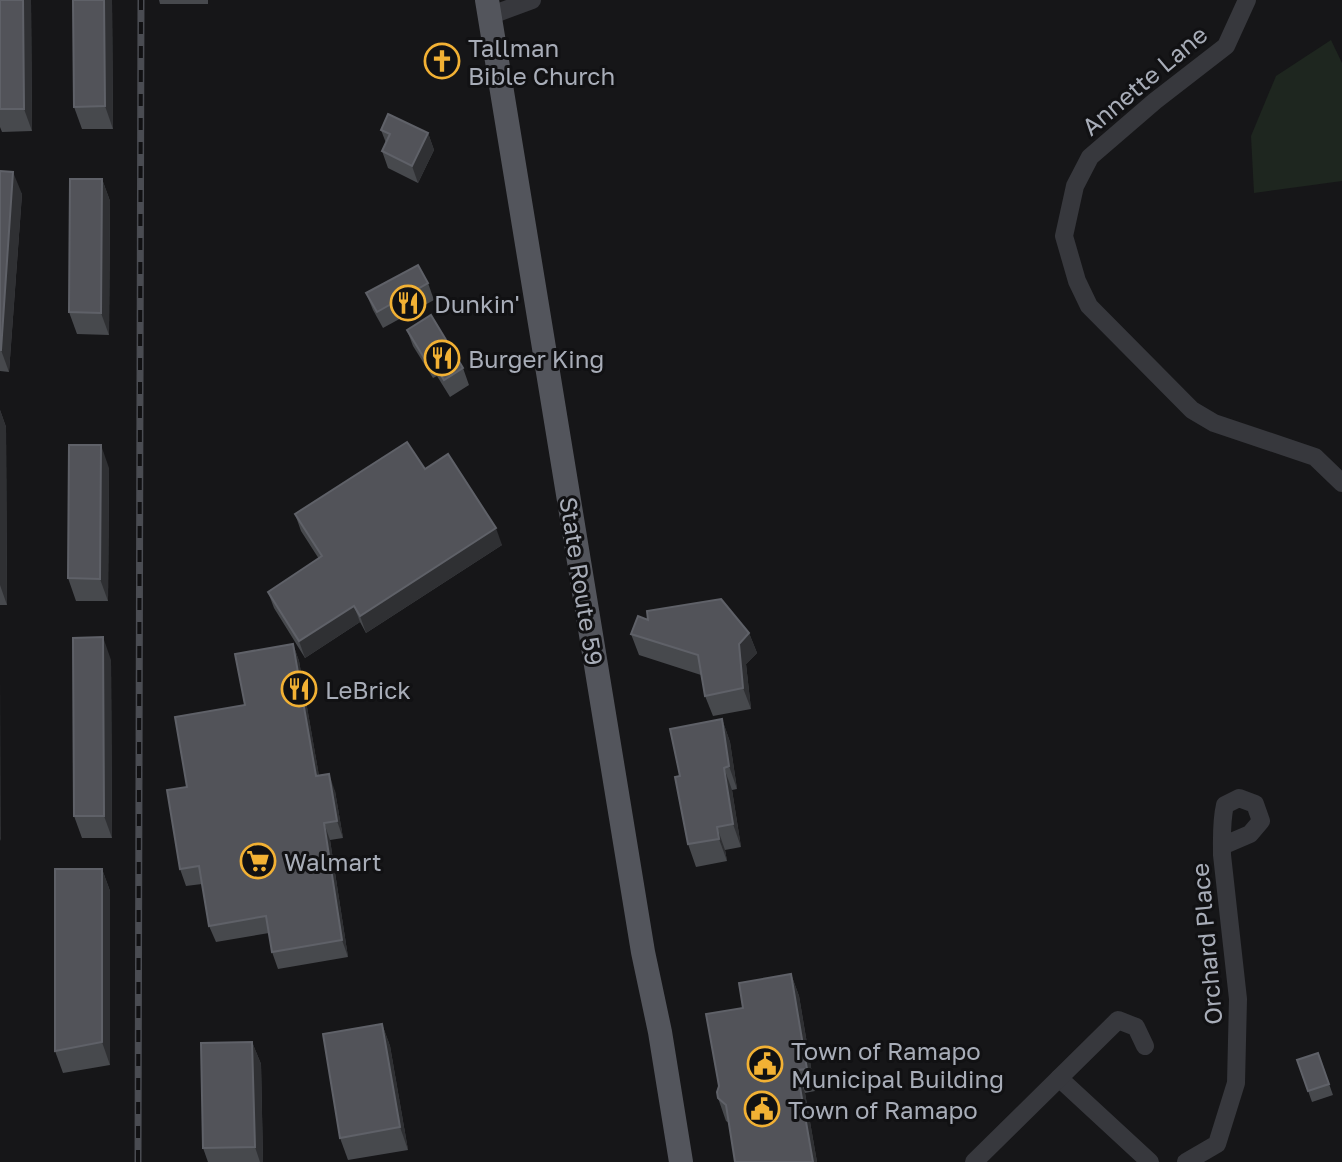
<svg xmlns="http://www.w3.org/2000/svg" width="1342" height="1162" font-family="'Golos Text',sans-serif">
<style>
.green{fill:#1e261f}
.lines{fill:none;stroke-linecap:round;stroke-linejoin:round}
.minor{stroke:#37383d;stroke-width:18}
.major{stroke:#53555c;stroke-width:24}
.rail-casing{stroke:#4a4c52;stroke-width:7}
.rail{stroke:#111113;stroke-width:4;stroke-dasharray:12;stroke-linecap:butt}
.wall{fill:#47494d}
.shaded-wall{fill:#2f3033}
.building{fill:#525359;stroke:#5f6168;stroke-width:2}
.labels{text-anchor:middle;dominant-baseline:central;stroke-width:6;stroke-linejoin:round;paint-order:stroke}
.poi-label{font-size:24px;fill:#a8adb8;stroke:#111113;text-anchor:start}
.street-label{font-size:24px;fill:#a8adb8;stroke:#111113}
</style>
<rect width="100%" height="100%" fill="#161618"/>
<!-- green -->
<polygon class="green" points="1331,40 1342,63 1342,181 1254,193 1251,136 1276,76"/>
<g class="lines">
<!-- minor -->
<g class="minor">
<polyline points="1247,0 1226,46 1155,101 1090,157 1075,186 1064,236 1077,281 1089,306 1192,410 1214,423 1315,457 1342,483"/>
<polyline points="489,16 532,0"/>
<polyline points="1059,1078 1150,1162"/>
<polyline points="974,1162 1118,1020 1136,1027 1145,1046"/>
<path d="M1186,1162L1217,1144L1236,1083L1238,999L1222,855C1222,837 1221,822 1225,805L1239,798L1255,804L1261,821L1250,834L1222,846"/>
</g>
<!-- major -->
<polyline class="major" points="487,0 643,952 660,1032 681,1162"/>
<!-- rail casing -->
<g class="rail-casing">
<polyline id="rail" points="138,1162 141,0"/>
</g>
<!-- rail -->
<use href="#rail" class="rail"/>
</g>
<!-- wall -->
<g class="wall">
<polygon points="0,0 31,0 32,131 2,132 0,127"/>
<polygon points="73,0 112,0 113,129 82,129 74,107"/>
<polygon points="159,0 208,0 208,4 160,4"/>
<polygon points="381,130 428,133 434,150 418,183 388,168 382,151 386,143"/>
<polygon points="0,171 22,194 9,372 0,371"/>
<polygon points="102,179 110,201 109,335 77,334 69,312"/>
<polygon points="428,283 434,300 383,328 373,310 366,293"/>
<polygon points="407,330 463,368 469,385 450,397 437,376 433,378 413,346"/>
<polygon points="0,410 6,427 7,605 0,605"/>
<polygon points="109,468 108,601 76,601 68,578"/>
<polygon points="425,469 502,545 366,633 360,622 305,658 274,608 268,592 319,559 301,531 295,514"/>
<polygon points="648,620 749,633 757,653 746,664 751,709 713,716 705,696 701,675 639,655 631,634"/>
<polygon points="293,644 299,661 319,776 335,791 343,838 330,840 348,957 278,969 272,952 269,933 216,942 209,926 202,884 186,886 180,869 245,705"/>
<polygon points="111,660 112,838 82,838 74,816"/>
<polygon points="722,719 730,742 737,789 732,790 741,847 725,850 727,861 696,867 688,844 680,776"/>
<polygon points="102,869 110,891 110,1065 63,1073 55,1051"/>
<polygon points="791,974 799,996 815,1091 805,1093 817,1162 735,1162 729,1123 726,1121 718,1098 743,1008"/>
<polygon points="382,1024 390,1046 408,1150 348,1160 340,1138"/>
<polygon points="252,1042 261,1064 263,1162 208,1162 203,1148"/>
<polygon points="1318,1053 1333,1095 1312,1102 1297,1060"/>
</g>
<!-- shaded-wall -->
<g class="shaded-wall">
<polygon points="23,0 31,0 32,131 24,109"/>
<polygon points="104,0 112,0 113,129 105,106"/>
<polygon points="428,133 434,150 418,183 412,166"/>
<polygon points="13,172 22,194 9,372 1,350"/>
<polygon points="102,179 110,201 109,335 101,313"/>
<polygon points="0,410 6,427 7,605 0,585"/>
<polygon points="101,445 109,468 108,601 100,579"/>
<polygon points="496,528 502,545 366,633 360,616"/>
<polygon points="354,606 360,622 305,658 299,641"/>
<polygon points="749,633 757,653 746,664 751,709 743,688 739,644"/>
<polygon points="103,637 111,660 112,838 104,816"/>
<polygon points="293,644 299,661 322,793 316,776"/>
<polygon points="0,679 1,841 0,839"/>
<polygon points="722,719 730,742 737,789 729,766"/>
<polygon points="724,768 732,790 741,847 733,824"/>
<polygon points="329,774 335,791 343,838 337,821"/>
<polygon points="324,823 330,840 348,957 342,940"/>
<polygon points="717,827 725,850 727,861 719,839"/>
<polygon points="102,869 110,891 110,1065 102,1042"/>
<polygon points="791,974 799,996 815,1091 807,1069"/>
<polygon points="382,1024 390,1046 408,1150 400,1127"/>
<polygon points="252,1042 261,1064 263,1162 260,1162 255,1147"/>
<polygon points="797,1070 805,1093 817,1162 813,1162"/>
</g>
<!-- building -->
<g class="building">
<polygon points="0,0 23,0 24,109 0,109"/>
<polygon points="73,0 104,0 105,106 74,107"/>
<polygon points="388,114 428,133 412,166 382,151 390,134 381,130"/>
<polygon points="0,171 13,172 1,350 0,350"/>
<polygon points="70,179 102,179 101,313 69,312"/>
<polygon points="418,265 428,283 377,312 366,293"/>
<polygon points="431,315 463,368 444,380 431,359 426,361 407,330"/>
<polygon points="407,442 425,469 448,454 496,528 360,616 354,606 299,641 268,592 322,556 295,514"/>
<polygon points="69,445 101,445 100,579 68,578"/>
<polygon points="721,599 749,633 739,644 743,688 705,696 698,655 631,634 638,616 648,620 647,611"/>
<polygon points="103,637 104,816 74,816 73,638"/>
<polygon points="293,644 316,776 329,774 337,821 324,823 342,940 272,952 266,916 209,926 199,866 180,869 167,790 187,787 175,717 245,705 235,654"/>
<polygon points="722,719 729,766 724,768 733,824 717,827 719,839 688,844 675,777 680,776 670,729"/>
<polygon points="55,869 102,869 102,1042 55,1051"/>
<polygon points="791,974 807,1069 797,1070 813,1162 735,1162 726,1105 718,1098 717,1092 719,1086 706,1014 743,1008 739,983"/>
<polygon points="382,1024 400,1127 340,1138 323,1034"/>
<polygon points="252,1042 255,1147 203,1148 201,1043"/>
<polygon points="1318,1053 1329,1084 1308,1091 1297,1060"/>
</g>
<!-- icons -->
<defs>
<g id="church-ring" transform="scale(1.8)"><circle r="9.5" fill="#111113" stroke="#f2b134" stroke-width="1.5"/><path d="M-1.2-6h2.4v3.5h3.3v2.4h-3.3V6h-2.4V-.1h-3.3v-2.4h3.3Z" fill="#f2b134"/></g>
<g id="restaurant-ring" transform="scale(1.8)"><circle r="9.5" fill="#111113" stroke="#f2b134" stroke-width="1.5"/><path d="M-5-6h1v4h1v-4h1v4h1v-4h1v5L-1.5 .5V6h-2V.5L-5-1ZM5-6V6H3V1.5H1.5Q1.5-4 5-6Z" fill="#f2b134"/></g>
<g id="supermarket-ring" transform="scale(1.8)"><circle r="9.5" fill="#111113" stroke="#f2b134" stroke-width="1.5"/><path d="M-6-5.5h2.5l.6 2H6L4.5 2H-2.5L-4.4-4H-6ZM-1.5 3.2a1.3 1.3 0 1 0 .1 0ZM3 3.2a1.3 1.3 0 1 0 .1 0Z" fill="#f2b134"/></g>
<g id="civic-ring" transform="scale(1.8)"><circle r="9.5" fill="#111113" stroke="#f2b134" stroke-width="1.5"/><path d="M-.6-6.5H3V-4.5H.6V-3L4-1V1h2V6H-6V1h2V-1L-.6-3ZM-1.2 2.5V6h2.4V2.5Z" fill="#f2b134"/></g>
</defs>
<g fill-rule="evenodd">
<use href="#church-ring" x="442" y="61"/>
<use href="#restaurant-ring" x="408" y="303"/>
<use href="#restaurant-ring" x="442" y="358"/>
<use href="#restaurant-ring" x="299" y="689"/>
<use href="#supermarket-ring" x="258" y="861"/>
<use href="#civic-ring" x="765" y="1064"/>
<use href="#civic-ring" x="762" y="1109"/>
</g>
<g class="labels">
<!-- poi labels -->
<g class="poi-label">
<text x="468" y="47">Tallman<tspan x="468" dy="28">Bible Church</tspan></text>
<text x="434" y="303">Dunkin'</text>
<text x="468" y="358">Burger King</text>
<text x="325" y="689">LeBrick</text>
<text x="284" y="861">Walmart</text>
<text x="791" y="1050">Town of Ramapo<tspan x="791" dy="28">Municipal Building</tspan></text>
<text x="788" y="1109">Town of Ramapo</text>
</g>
<!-- street labels -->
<g class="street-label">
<text transform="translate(1144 80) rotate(-40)">Annette Lane</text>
<text transform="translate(582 581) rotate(81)">State Route 59</text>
<text transform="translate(1206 944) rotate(-95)">Orchard Place</text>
</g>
</g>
</svg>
